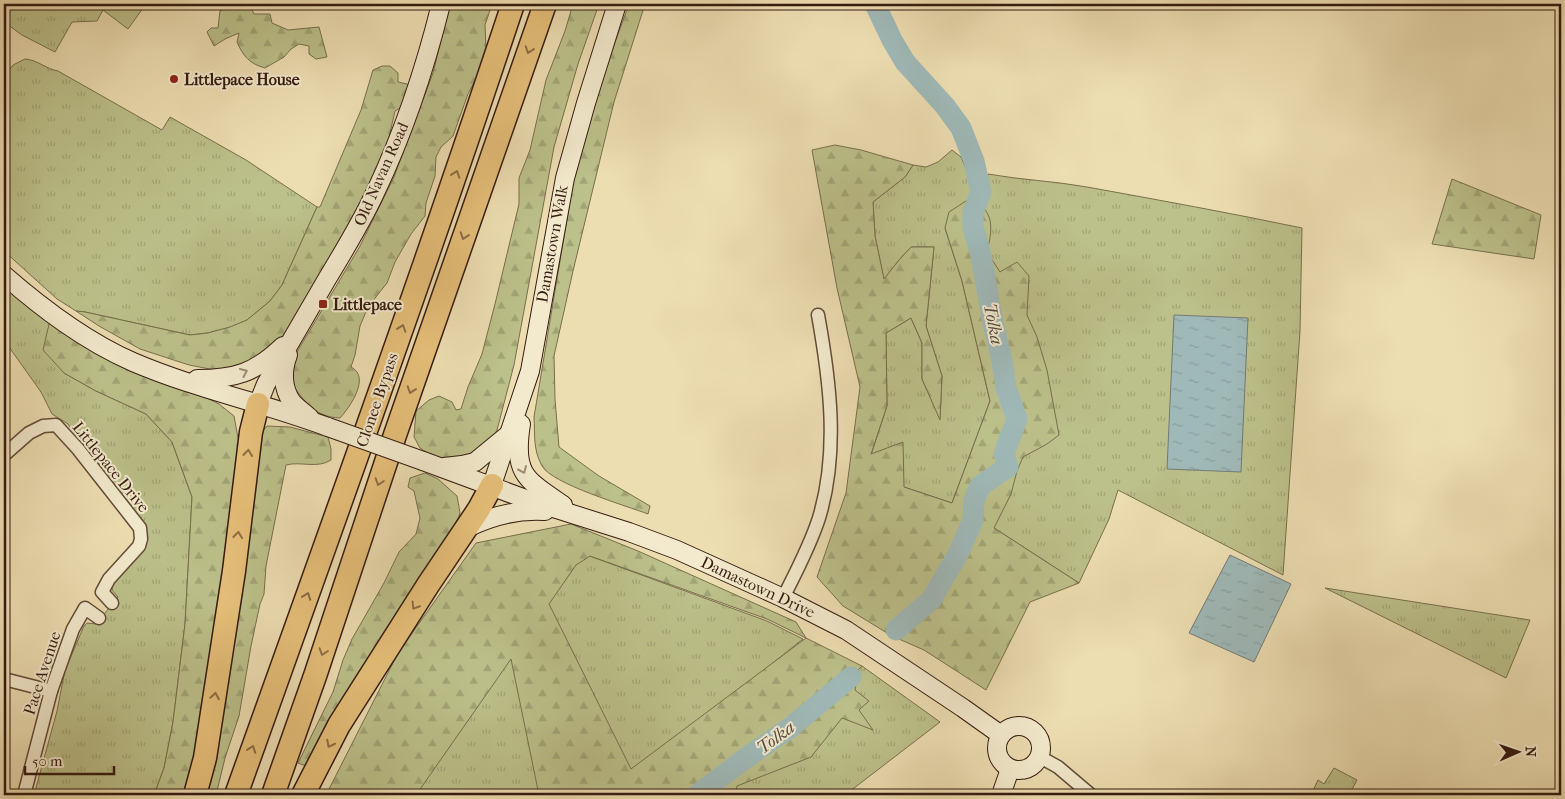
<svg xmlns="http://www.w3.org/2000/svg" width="1565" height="799" font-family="'IM FELL French Canon',serif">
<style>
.grass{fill:url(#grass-tufts);stroke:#786e4e}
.forest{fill:url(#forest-firs);stroke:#786e4e;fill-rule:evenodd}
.water{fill:url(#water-ripples);stroke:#757a75}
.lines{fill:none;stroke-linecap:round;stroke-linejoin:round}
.river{stroke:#9fb9b8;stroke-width:21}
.street-casing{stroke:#634c39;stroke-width:15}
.secondary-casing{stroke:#351b11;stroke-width:20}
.highway-casing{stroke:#351b11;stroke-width:25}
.street{stroke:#f3eacd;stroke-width:12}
.secondary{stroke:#f3eacd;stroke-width:18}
.highway{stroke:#e6bf79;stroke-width:22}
.secondary-bridge-casing{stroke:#351b11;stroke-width:20;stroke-linecap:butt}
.secondary-bridge{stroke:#f3eacd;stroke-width:18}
.oneway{stroke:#8e6d45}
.oneway2{stroke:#9e8d78}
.poi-dot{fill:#8f2418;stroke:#f3eacd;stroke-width:2}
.labels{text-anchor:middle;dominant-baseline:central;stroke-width:4;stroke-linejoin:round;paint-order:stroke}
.poi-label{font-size:16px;font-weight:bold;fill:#351b11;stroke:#f3eacd;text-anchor:start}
.street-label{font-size:16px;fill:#351b11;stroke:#f3eacd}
.water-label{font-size:18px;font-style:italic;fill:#554a43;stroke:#f3eacd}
</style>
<defs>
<pattern id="grass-tufts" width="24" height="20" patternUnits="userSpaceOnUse" patternTransform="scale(1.25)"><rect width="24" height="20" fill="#bcc08a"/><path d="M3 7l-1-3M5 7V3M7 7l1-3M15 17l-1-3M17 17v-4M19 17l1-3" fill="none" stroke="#a2a476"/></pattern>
<pattern id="forest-firs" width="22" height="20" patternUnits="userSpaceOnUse" patternTransform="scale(1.25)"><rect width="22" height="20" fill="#bcc08a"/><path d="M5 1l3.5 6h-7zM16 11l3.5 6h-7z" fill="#a2a476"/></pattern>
<pattern id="water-ripples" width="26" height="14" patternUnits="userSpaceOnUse" patternTransform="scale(1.25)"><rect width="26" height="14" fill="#9fb9b8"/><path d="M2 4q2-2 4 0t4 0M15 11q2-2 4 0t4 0" fill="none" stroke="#8a9e9d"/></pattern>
</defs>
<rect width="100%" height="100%" fill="#eddeb2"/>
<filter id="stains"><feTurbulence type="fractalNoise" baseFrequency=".004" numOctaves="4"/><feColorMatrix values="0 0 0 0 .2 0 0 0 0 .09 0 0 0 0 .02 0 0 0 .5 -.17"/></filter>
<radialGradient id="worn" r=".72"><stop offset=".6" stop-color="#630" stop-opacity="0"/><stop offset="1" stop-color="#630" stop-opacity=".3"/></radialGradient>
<!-- grass -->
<g class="grass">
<polygon points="4,4 146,4 128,29 103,10 97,21 72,22 55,52 22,35 4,22"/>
<path d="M25,59C38,60 46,69 58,71L162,130L170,117L246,160L317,207L282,285L270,301L247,320L231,327L208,333L190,335L85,312L76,311L57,299L4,251V77L13,65Z"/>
<polygon points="952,150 961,157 972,182 971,203 966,201 945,228 962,281 990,401 952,503 904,487 871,455 887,406 886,333 911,318 922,343 922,379 940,418 942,376 926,326 934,247 911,247 899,260 884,280 875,236 873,202 905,177 913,165 926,167 938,162"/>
<path d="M988,174C1021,180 1054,181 1087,187C1159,200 1230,213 1302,228L1300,331L1283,575L1118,490L1109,519L1079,583L994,528L1013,455L979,225Z"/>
<polygon points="4,285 50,320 64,373 96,391 146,414 172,442 192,497 185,624 173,722 164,768 154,795 34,795 57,711 65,670 84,626 87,623 96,624 118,597 112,590 113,583 146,539 68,424 52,414 41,392 4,340"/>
<polygon points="546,540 767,621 803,639 607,795 353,795"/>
<polygon points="1325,588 1530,620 1506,678"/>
<polygon points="862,666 940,722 845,795 710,795 854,674"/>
<polygon points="1334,768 1357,780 1349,795 1311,795 1318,780 1324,784"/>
</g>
<!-- forest -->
<g class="forest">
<path d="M229,4H249L254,14H270L272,23L288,30L319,27L327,57L316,59L309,54V46L299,44L291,49L284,57L265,68C250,64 243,56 237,42L239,33L225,39L214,46L207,32L211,28H218L220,11L229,6Z"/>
<path d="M450,4H492L485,25L486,50L483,65L468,94L453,136L441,147L436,157L435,176L426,203L425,216L411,234L395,262L387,283L368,307L360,326L355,355L351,367C371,377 350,407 340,418C315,417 305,402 291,383L294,357L360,246L394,177L433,73Z"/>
<polygon points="573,4 599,4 578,64 554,147 514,365 497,430 488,447 464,458 446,460 429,454 420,448 414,437 416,411 429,400 439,396 452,402 456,410 461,409 468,387 482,354 495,304 519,204 519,178 530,150 546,80 565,31"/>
<path d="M629,4H645L614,102L573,271L554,356L555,399L559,447L599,476L650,506L648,514C627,506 552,484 542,466C533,450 535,435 534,417L573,183L602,78Z"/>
<polygon points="382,66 390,66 398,73 398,82 407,84 410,88 405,105 395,111 387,146 365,199 291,328 271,347 254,360 238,367 215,370 189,365 140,349 99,326 76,311 85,312 190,335 208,333 230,327 247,320 270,301 282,285 317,207 320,207 361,110 373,70"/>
<path d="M835,145L861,150L913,165L905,177L873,202L875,236L884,279L899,260L911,247H934L926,326L942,376L940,420L922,379V343L911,318L886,333L887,406L871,454L903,442L904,487L952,503L990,401L962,281L945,228L949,212L966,201C971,203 980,205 984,209C995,220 990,239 987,252L1000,272L1017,262L1029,276L1027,315L1037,337L1047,370L1059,435L1047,444L1023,457L1017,471L1011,494L994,528L1079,583L1030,602L986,690L924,650L892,636L843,606L817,577L846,493L860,387L837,288L812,150Z"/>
<polygon points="1452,179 1541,215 1534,259 1432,244"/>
<polygon points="50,320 219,404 234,416 241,454 231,546 187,795 154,795 164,768 173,722 185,624 192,497 172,442 146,414 96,391 64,373 43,350"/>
<path d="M267,426L290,427L328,437L331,449V460C317,469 301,461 286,465L266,566L264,594L260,604L251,646L239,716L225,758L216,795H199L257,437Z"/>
<polygon points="425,473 438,479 457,496 460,513 453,537 306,766 298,763 333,692 343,660 352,639 384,583 399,552 416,534 420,518 414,491 408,487 410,478"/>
<path d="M571,524L638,551L796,622L806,638L862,666L854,674L857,678L855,690L869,701L859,710L873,730L842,718L811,757L737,786L735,795H539L511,659L416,795H326L398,653L476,543ZM590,556L767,619L806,638L631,769L549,604L576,565Z"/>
</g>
<!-- water -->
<g class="water">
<polygon points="1174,315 1248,318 1241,472 1167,469"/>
<polygon points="1230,555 1291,584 1254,662 1189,633"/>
</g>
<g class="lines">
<!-- river -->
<g class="river">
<polyline points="875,4 892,40 905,62 945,106 961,128 974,161 981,192 973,212 973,227 981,255 992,318 1002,361 1006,388 1017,419 1004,454 1008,467 980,486 974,501 973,520 958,554 931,600 896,630"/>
<polyline points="697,795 750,755 791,727 851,677"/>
</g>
<!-- street casing -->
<g class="street-casing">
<g id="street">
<polyline points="4,455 29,433 43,426 56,425 78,449 140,528 141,539 139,546 109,579 102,592 112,603"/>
<path d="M783,598C796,572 810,546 819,518C839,452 830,381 818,315"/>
<polyline points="4,679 51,691"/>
<polyline points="1040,757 1058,767 1091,795"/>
<polyline points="24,795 51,691 73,629 85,608 99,618"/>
</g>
</g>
<!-- secondary casing -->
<g class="secondary-casing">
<g id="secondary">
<path d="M4,275C43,309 85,341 133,362C196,389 264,403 328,427"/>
<path d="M288,355C282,370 282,388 292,402C297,408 305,413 310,418"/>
<path d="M197,379C235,379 255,373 283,346"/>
<path d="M258,404L266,384C286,349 307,314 327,279C344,251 361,223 375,193C404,132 425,69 441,4"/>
<path d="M521,424C513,474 525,479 563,505"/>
<polyline points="423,461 531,501 629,532 677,550 783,598 846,630 963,708 1001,735"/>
<polyline points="444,467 462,465 475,462 509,434"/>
<polyline points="492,485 530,371 565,178 586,103 617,4"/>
<path d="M465,529C491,516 516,509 545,511"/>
<circle cx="1019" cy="748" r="22"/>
<polyline points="1001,795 1010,769"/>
</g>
</g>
<!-- highway casing -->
<g class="highway-casing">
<g id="highway">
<polyline points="195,795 205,758 234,571 251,432 258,404"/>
<path d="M236,795C330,532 425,269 513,4"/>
<polyline points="273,795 315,676 395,435 545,4"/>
<polyline points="303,795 339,725 428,585 479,509 492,485"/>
</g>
</g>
<!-- street -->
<use href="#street" class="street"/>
<!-- secondary -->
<use href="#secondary" class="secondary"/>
<!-- highway -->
<use href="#highway" class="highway"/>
<!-- secondary-bridge casing -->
<g class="secondary-bridge-casing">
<polyline id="secondary-bridge" points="328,427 423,461"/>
</g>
<!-- secondary-bridge -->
<use href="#secondary-bridge" class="secondary-bridge"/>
</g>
<!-- one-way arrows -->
<defs><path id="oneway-chevron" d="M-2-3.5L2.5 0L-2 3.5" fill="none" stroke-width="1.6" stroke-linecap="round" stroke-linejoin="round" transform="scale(1.25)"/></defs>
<g class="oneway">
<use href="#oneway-chevron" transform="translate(529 50) rotate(109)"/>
<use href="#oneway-chevron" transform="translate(456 174) rotate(-71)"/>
<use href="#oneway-chevron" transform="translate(464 236) rotate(109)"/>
<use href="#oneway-chevron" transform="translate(402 328) rotate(-71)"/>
<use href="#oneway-chevron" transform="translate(411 390) rotate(109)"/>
<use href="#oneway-chevron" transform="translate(248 453) rotate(-83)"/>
<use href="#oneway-chevron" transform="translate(379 482) rotate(108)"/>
<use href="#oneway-chevron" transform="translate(238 535) rotate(-83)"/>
<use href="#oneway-chevron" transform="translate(307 596) rotate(-70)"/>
<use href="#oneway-chevron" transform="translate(415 606) rotate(122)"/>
<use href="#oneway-chevron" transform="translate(323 652) rotate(108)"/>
<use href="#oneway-chevron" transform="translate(215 696) rotate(-81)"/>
<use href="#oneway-chevron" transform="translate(330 744) rotate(117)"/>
<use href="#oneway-chevron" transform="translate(252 749) rotate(-70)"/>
</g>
<g class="oneway2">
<use href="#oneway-chevron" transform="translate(244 372) rotate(-24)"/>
<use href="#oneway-chevron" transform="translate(523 470) rotate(66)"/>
</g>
<!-- markers -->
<g class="poi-dot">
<circle cx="174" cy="79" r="5"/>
<rect x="318" y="299" width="10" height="10" rx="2.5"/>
</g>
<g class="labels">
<!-- poi labels -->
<g class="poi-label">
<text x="184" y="79">Littlepace House</text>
<text x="333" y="304">Littlepace</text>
</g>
<!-- street labels -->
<g class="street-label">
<text transform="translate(381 174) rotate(-66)">Old Navan Road</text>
<text transform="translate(552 244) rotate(-80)">Damastown Walk</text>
<text transform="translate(377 400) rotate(-71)">Clonee Bypass</text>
<text transform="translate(111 467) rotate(51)">Littlepace Drive</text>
<text transform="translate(758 587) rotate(25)">Damastown Drive</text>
<text transform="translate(42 673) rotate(-72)">Pace Avenue</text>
</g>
<!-- water labels -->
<g class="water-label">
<text transform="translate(993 324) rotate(79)">Tolka</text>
<text transform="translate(776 738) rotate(-37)">Tolka</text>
</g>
</g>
<!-- margin -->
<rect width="1565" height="799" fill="none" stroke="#eddeb2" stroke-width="20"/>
<rect x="5" y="5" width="1555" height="789" fill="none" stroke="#351b11" stroke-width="2.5"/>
<rect x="10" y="10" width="1545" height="779" fill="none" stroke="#351b11"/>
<!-- north arrow -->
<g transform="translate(1518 752) rotate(88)" stroke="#f3eacd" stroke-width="4" paint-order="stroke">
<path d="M0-4L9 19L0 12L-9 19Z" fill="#351b11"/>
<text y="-8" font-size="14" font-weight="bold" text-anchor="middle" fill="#351b11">N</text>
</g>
<!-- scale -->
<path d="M25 766v8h89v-8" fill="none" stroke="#351b11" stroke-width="2.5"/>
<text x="32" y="766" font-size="15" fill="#351b11" stroke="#f3eacd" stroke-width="4" paint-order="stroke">50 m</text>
<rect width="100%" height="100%" filter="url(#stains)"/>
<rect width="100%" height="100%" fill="url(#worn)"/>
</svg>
